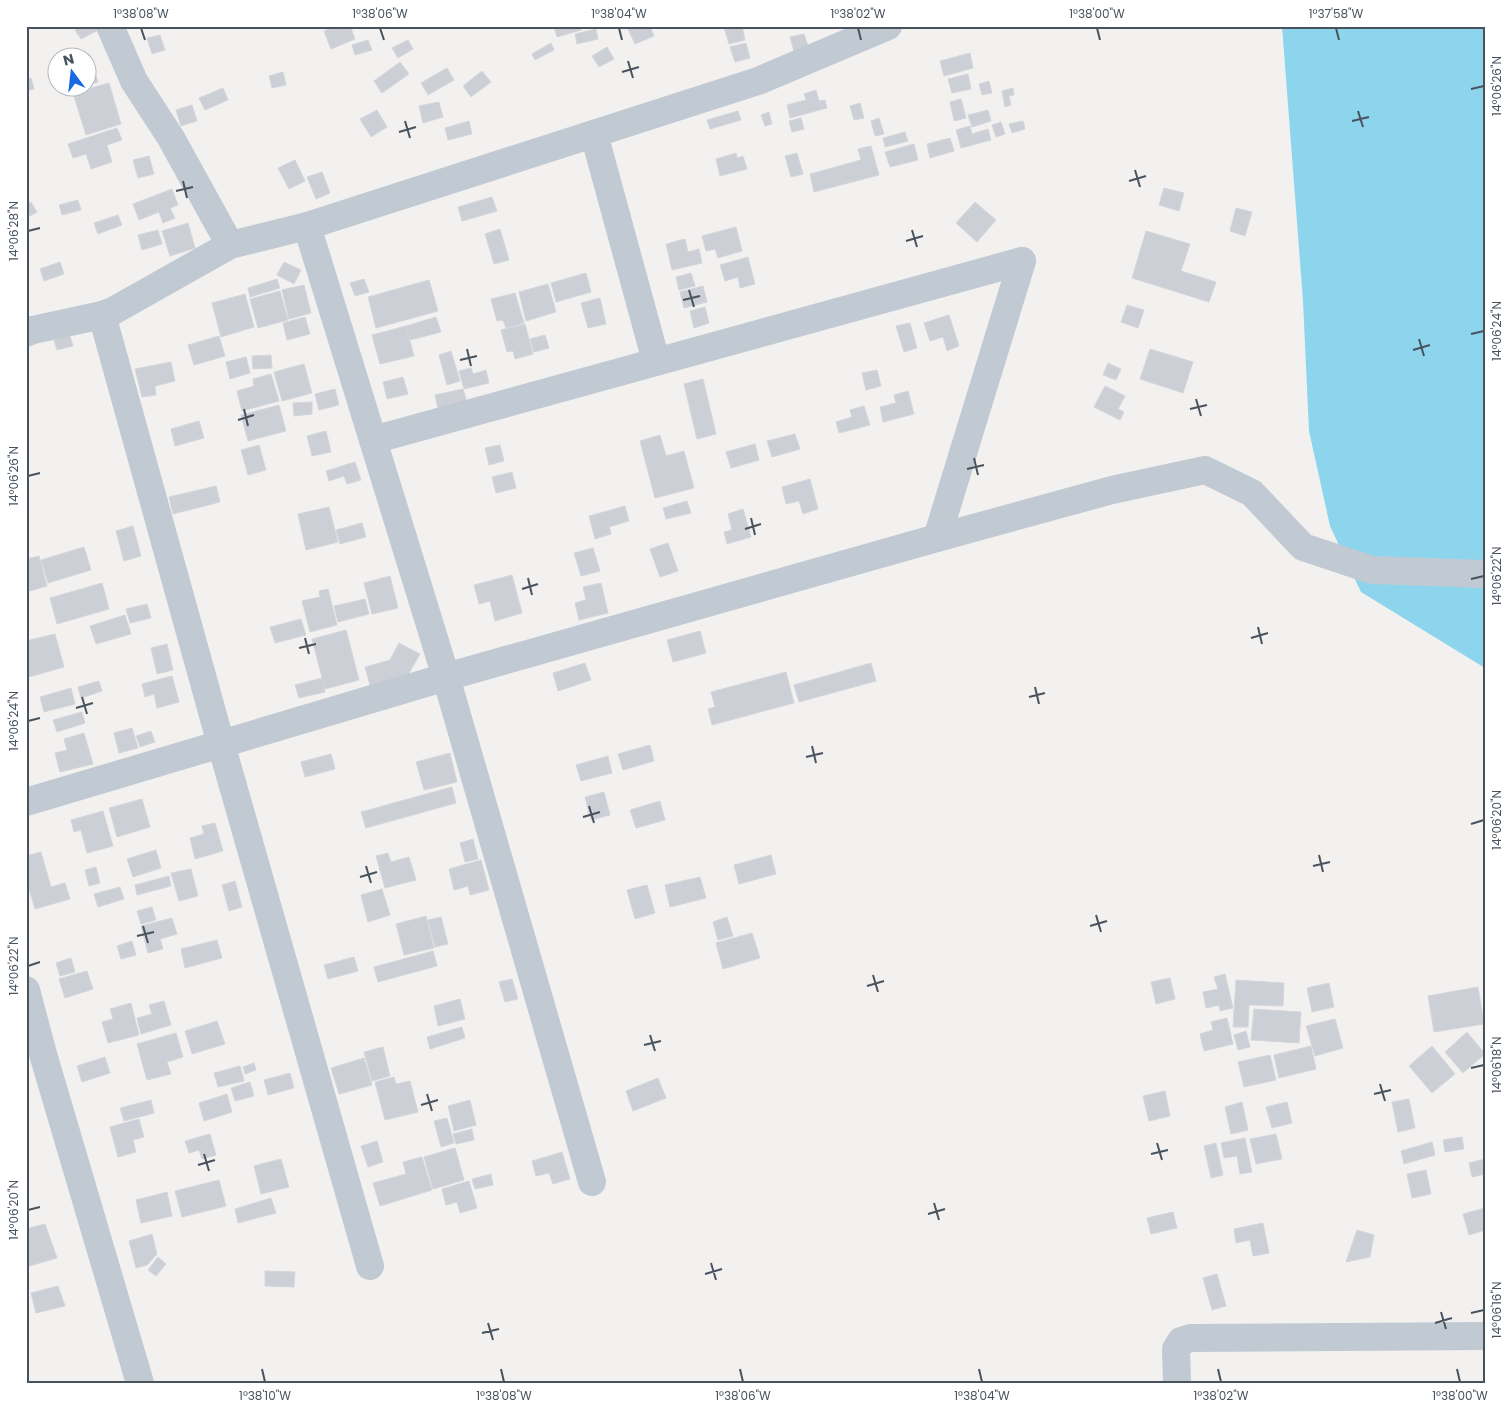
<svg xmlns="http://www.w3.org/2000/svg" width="1511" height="1409" font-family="Poppins,sans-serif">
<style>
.water{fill:#8dd4ed}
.building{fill:#cccfd6;stroke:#d4d6dc}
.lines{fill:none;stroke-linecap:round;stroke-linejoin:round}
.minor{stroke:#c1cad2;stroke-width:28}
.ticks{fill:none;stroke:#48535e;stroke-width:2}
.neatline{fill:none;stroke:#48535e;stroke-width:2}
.ticks-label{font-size:12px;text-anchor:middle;fill:#48535e}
</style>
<rect width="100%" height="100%" fill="#f3f1f0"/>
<!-- water -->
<polygon class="water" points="1282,26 1485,26 1485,668 1361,592 1330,526 1309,431 1303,301"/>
<!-- building -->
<g class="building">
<polygon points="81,26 96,26 98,30 81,39 75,30"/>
<polygon points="337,26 350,26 355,39 331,49 324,31"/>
<polygon points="554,26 580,26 581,30 557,37"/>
<polygon points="635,26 650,26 654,36 635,44 628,29"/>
<polygon points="728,26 742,26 745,40 729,44 724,27"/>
<polygon points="596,29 598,39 577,44 575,34"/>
<polygon points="804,34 808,46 794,51 790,37"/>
<polygon points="160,35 165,50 152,54 147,38"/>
<polygon points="368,40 372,50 355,55 352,45"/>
<polygon points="408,40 413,49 398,58 392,48"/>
<polygon points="551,43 554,50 535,60 532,54"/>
<polygon points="746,43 750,58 735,62 730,47"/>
<polygon points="607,47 614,59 599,67 592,56"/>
<polygon points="970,53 973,68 944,76 940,61"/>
<polygon points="400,62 409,74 382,93 374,81"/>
<polygon points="447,68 454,80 428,95 421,83"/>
<polygon points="94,69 98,82 88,85 88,71"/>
<polygon points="482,71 491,82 471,97 463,86"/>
<polygon points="283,72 286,85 272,88 269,76"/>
<polygon points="968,74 971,89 952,93 948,79"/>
<polygon points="31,78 34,89 26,91 26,79"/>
<polygon points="989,81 992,93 982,95 979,84"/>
<polygon points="109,83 121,124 86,135 73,93"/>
<polygon points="223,88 228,100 205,110 199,98"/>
<polygon points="1013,88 1014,95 1009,96 1011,105 1005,107 1002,91"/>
<polygon points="816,90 819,101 825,100 827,108 790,118 787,105 806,100 804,94"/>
<polygon points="961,99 966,118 954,121 950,102"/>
<polygon points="439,102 443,117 423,123 419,106"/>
<polygon points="860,103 864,118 854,120 850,106"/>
<polygon points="192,105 197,121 181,126 176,110"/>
<polygon points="377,110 387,127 371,137 360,119"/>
<polygon points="988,110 991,121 972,127 968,115"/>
<polygon points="738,111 741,120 710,129 707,120"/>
<polygon points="769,112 772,124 765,126 761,115"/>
<polygon points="801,118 804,129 792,132 789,121"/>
<polygon points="879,118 884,134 875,136 871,121"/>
<polygon points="469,121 472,134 448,140 445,128"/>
<polygon points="1023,121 1025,129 1012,133 1009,124"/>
<polygon points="1001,122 1005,134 996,137 992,125"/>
<polygon points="970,126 972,134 988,129 991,140 961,148 956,130"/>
<polygon points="117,128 122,140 107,145 112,162 91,169 86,154 73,158 68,144"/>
<polygon points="905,132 908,141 885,147 883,138"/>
<polygon points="950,138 954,151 930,158 927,144"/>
<polygon points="914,144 918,160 890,167 885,152"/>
<polygon points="871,146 879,175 814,192 810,174 861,160 858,149"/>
<polygon points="736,153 737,158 743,156 747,169 720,176 716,159"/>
<polygon points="797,153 803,174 791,177 785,156"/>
<polygon points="149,156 154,174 138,178 133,160"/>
<polygon points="295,160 305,181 289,189 278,168"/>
<polygon points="322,172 330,193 316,199 307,177"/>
<polygon points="1164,188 1184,193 1179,211 1159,205"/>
<polygon points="172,189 178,205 170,208 175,218 163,223 159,212 139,220 133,204"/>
<polygon points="492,197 497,211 462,221 458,207"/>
<polygon points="78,200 81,210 62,215 59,205"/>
<polygon points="31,202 37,212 26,218 26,205"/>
<polygon points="975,202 996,220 977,242 956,223"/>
<polygon points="1236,208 1252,212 1245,236 1230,231"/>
<polygon points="118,215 122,225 98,234 94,223"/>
<polygon points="188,223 195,248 170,256 162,231"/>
<polygon points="736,227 742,251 718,258 715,249 706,251 702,236"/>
<polygon points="500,229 509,260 494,264 485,234"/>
<polygon points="158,230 162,244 142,250 138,235"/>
<polygon points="1146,231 1190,244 1181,271 1216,282 1209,302 1132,278"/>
<polygon points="685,239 688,252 699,249 702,263 672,270 666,244"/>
<polygon points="748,257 755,284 740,288 738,277 725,281 720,265"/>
<polygon points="60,262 64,274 44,281 40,269"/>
<polygon points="284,262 301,270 294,284 277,275"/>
<polygon points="586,273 591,292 556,302 551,283"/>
<polygon points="691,273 695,286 679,290 676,277"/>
<polygon points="277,279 280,288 250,297 248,288"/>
<polygon points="364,279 369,292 355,296 350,283"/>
<polygon points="429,280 438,311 376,328 368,297"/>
<polygon points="548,284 556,312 526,321 519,292"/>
<polygon points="304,285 311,313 289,319 282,290"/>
<polygon points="703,286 707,302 684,308 680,292"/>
<polygon points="280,291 288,320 258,328 250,299"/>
<polygon points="515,293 524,323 506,328 503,320 497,321 491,299"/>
<polygon points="245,294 254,327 221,337 212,303"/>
<polygon points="600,298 606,324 588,328 581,303"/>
<polygon points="1127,305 1144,310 1138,328 1121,322"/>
<polygon points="705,307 709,323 694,328 690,311"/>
<polygon points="949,315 959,346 947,351 943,337 930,341 924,323"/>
<polygon points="305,317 310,334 287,340 283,323"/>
<polygon points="436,317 441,332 410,340 406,326"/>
<polygon points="910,323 917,348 904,352 896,326"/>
<polygon points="525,324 533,354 515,359 513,351 507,352 501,330"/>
<polygon points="406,326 414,356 380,364 372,335"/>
<polygon points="545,335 549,348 534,352 530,339"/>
<polygon points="70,336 73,346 57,350 54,340"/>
<polygon points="219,336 225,356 194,365 188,345"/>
<polygon points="1150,349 1193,362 1183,393 1140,379"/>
<polygon points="451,351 460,381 447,385 439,355"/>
<polygon points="271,355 272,368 253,369 252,356"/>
<polygon points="246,357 250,373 230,379 226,362"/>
<polygon points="171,362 175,381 155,386 156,395 142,397 135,369"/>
<polygon points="1108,363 1121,369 1116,380 1103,375"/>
<polygon points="304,364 312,393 282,401 274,372"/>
<polygon points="471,368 473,374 486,370 489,383 464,389 459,371"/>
<polygon points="877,370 881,386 866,390 862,373"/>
<polygon points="271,374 279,401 242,411 237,391 254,386 253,379"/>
<polygon points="403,377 408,394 387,399 383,382"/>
<polygon points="703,379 716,434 697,439 684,384"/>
<polygon points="1105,386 1125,396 1118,409 1124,412 1120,420 1094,407"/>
<polygon points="335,389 339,405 319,410 315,394"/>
<polygon points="463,389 468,406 439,413 435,395"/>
<polygon points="908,391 914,414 883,422 880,407 896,403 894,395"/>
<polygon points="312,402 312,414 294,416 293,403"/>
<polygon points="279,405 286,431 248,441 241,415"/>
<polygon points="864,406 870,425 839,433 836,422 852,417 850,410"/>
<polygon points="199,421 204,438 175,446 171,429"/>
<polygon points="326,431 331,452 312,456 307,436"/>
<polygon points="795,434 800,449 772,457 767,441"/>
<polygon points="660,435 666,456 684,451 694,488 655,498 640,441"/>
<polygon points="755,444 759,460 731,468 726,452"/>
<polygon points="259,445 266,470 248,475 241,450"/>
<polygon points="500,445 504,461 489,465 485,448"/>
<polygon points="355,462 361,480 347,484 344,476 329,481 326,471"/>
<polygon points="512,472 516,488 496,493 492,477"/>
<polygon points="810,479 818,509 803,514 799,501 786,504 782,487"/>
<polygon points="216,486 220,502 173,514 169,497"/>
<polygon points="687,501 691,513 666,519 663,508"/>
<polygon points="625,506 629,521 609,527 611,534 595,539 589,516"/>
<polygon points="329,507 338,542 306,550 298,514"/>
<polygon points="743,509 751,537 727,544 724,532 732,530 728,514"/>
<polygon points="362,523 366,537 340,544 336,530"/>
<polygon points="133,526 141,556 124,561 116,531"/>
<polygon points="668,543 678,571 660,577 650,549"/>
<polygon points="84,547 91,570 48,583 41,560"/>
<polygon points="593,548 600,571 581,576 574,553"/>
<polygon points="39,556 47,586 30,591 26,577 26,559"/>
<polygon points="512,575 522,613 495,621 490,601 479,604 474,585"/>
<polygon points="390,576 398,608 372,614 364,583"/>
<polygon points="102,583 109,609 57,624 50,598"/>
<polygon points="601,583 608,613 579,620 575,603 586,600 583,587"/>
<polygon points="328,589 337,625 310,632 302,601 320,597 319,591"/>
<polygon points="365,599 369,614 338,622 334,606"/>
<polygon points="147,604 151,618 130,623 126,609"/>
<polygon points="125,615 131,634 96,644 90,626"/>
<polygon points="301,619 306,635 275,643 270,627"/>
<polygon points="346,630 359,680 325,689 312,639"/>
<polygon points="700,631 706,653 673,662 667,640"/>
<polygon points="55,634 64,667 29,677 26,667 26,641"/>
<polygon points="399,643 420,654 405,680 371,689 365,667 390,660"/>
<polygon points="167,644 173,670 157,674 151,648"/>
<polygon points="585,663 591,680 558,691 553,673"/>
<polygon points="871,663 876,681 799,702 794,685"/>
<polygon points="786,672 794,703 712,725 708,709 715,707 711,692"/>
<polygon points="172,676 179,702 157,708 154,694 145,697 142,684"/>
<polygon points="322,678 325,692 299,698 295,685"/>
<polygon points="99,681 102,691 81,698 78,687"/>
<polygon points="71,688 75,704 44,712 40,697"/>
<polygon points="82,712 85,723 57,732 53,720"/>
<polygon points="132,728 138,748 119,753 114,733"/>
<polygon points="151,731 155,742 140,747 136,736"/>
<polygon points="84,733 93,764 60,772 55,753 67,750 64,739"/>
<polygon points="650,745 654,761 623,770 618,754"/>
<polygon points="450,753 457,782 424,790 416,762"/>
<polygon points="331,754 335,769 305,777 301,762"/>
<polygon points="608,756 612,773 581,781 576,765"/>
<polygon points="452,787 456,803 366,828 361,812"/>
<polygon points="604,792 610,815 591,820 585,797"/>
<polygon points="142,799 150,827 117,837 109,808"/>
<polygon points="660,801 665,820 636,828 630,810"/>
<polygon points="103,811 113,846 87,853 81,830 74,832 71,820"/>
<polygon points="215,823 223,851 195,859 190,838 204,834 202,826"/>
<polygon points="473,839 478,859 465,862 460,843"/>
<polygon points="156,850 161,868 133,877 127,859"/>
<polygon points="41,852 51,887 65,883 70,899 35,909 26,879 26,856"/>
<polygon points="388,853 391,862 409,857 416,880 385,888 376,856"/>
<polygon points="771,855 776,874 739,884 734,865"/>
<polygon points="481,860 489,890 470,895 468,886 454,890 449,869"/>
<polygon points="96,867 100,883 89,886 85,870"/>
<polygon points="191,869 198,896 179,901 171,873"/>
<polygon points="169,876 171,886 137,895 135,885"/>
<polygon points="700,877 706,898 670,907 665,885"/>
<polygon points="235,881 242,907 229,911 222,885"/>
<polygon points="647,885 655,913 635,919 627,890"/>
<polygon points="120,887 124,899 98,907 94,894"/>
<polygon points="382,889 390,915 368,922 361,895"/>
<polygon points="152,907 156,920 141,924 137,911"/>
<polygon points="426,916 434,948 404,955 396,924"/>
<polygon points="441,917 448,944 435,947 428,920"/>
<polygon points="727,917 733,936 718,940 713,922"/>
<polygon points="172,918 177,934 160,939 163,949 148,953 141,926"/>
<polygon points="752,933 760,958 723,969 716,943"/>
<polygon points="217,940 222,958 185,968 181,949"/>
<polygon points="132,941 136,955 121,959 117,946"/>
<polygon points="433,951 437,966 378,982 374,967"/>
<polygon points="354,957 358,971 328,979 324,965"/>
<polygon points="71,958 75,972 60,976 56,963"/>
<polygon points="87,971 93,989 65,998 59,979"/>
<polygon points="1225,974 1233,1008 1220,1011 1219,1005 1206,1008 1203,992 1218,989 1214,977"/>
<polygon points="1170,978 1175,999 1156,1004 1151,982"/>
<polygon points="512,979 518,999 505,1002 499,982"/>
<polygon points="1236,980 1284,983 1283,1006 1249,1005 1248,1027 1233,1027"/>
<polygon points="1329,983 1334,1007 1312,1012 1307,988"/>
<polygon points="1478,987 1484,1024 1434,1032 1428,996"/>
<polygon points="460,999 465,1019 438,1026 434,1006"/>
<polygon points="164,1001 171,1025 141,1034 137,1018 152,1014 149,1005"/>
<polygon points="131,1003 139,1035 108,1043 102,1022 113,1019 110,1009"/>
<polygon points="1254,1009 1301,1012 1299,1043 1251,1040"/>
<polygon points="1227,1018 1233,1044 1204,1051 1200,1034 1213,1030 1211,1022"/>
<polygon points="1335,1019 1343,1048 1315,1056 1306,1026"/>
<polygon points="217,1021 225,1044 192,1054 185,1031"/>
<polygon points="462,1027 465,1038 430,1049 427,1037"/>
<polygon points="1246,1031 1250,1047 1238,1050 1234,1035"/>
<polygon points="1467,1032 1485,1054 1463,1073 1445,1052"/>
<polygon points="176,1033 183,1057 167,1062 171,1074 147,1080 137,1044"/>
<polygon points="1311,1046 1316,1069 1279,1078 1274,1055"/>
<polygon points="1432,1046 1455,1074 1432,1093 1409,1066"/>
<polygon points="383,1047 390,1076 372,1081 364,1052"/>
<polygon points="1270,1055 1276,1080 1244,1087 1238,1062"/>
<polygon points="105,1057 110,1073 82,1082 77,1066"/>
<polygon points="364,1058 372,1085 339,1094 331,1068"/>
<polygon points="254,1063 256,1070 245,1074 243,1067"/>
<polygon points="240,1066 244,1081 218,1087 214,1073"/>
<polygon points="290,1073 294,1088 268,1095 264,1080"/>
<polygon points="394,1077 396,1084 410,1081 418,1112 385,1120 375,1082"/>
<polygon points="658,1078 666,1098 633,1111 626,1091"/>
<polygon points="250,1082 254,1096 235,1101 231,1088"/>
<polygon points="1165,1091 1170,1116 1149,1121 1143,1096"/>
<polygon points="227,1094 232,1112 204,1121 199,1103"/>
<polygon points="1409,1099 1415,1128 1398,1132 1392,1102"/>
<polygon points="151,1100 154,1113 124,1121 120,1108"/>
<polygon points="470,1100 476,1125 454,1131 448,1106"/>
<polygon points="1242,1102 1248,1130 1231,1134 1225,1107"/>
<polygon points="1287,1102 1292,1123 1272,1128 1266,1107"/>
<polygon points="447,1118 454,1143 441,1147 434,1121"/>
<polygon points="139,1119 144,1137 133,1140 136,1152 118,1157 110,1127"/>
<polygon points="472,1129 474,1140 456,1144 453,1134"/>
<polygon points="210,1134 216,1155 202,1159 199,1150 189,1153 185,1141"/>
<polygon points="1276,1134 1282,1159 1256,1164 1250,1139"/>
<polygon points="1462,1137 1464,1149 1445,1152 1443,1140"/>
<polygon points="1245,1138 1252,1172 1240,1174 1237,1156 1224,1158 1221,1143"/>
<polygon points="377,1141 383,1162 368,1167 361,1146"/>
<polygon points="1432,1142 1435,1155 1404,1164 1401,1151"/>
<polygon points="1216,1143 1223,1175 1211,1178 1204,1146"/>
<polygon points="455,1148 464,1180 433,1189 424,1157"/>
<polygon points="562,1152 570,1179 553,1184 549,1173 536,1176 532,1161"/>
<polygon points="422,1157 432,1190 380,1206 373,1183 406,1174 403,1162"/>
<polygon points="281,1159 289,1187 261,1194 254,1166"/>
<polygon points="1485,1159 1485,1174 1472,1177 1469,1163"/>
<polygon points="1426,1170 1431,1194 1412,1198 1407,1174"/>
<polygon points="491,1174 493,1185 475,1189 472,1179"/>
<polygon points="219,1180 226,1206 182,1217 175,1191"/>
<polygon points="469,1181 477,1208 460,1213 457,1202 446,1205 442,1189"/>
<polygon points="167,1192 172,1216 141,1223 136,1200"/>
<polygon points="271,1198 276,1213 238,1223 235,1209"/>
<polygon points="1485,1208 1485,1230 1469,1235 1463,1214"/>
<polygon points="1173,1212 1177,1228 1151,1234 1147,1218"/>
<polygon points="1263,1223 1269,1253 1253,1256 1250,1240 1236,1243 1234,1229"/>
<polygon points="45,1224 57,1258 26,1267 26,1229"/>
<polygon points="1357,1230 1374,1235 1370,1257 1346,1262"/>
<polygon points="152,1234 157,1254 147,1265 136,1268 129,1241"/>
<polygon points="158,1257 166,1264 156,1276 148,1270"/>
<polygon points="265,1271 295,1272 294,1287 265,1286"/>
<polygon points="1217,1274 1226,1306 1212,1310 1203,1278"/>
<polygon points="58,1286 65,1306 36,1313 31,1293"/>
</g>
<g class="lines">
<!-- minor -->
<g class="minor">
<polyline points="594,134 656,361"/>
<polyline points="307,226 446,677 592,1182"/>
<polyline points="230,245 307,226 758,81 888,26"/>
<polyline points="102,315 221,744 370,1266"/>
<polyline points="26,333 33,330 102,315 113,311 230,245 171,138 134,81 110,26"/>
<polyline points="373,440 1022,261"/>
<polyline points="937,538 1022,261"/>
<polyline points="26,802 446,677 937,538 1112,490 1205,470 1252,493 1303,547 1372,570 1485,574"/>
<polyline points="26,990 43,1054 140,1383"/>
<polyline points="1177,1383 1176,1349 1181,1341 1191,1338 1485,1336"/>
</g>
</g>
<!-- ticks -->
<path class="ticks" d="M141,28L145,40M380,28L384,40M619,28L622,40M858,28L861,40M1097,28L1100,40M1336,28L1339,40M628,61L633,78M622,72L639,67M1471,89L1484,86M1358,111L1363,127M405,121L410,138M1352,121L1369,117M399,132L416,127M1135,170L1140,187M183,181L187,198M1129,181L1146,176M176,191L193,187M912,230L917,247M28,231L40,228M906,241L923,236M689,290L694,307M683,300L700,296M1471,334L1484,331M1419,339L1424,356M467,349L471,366M1413,350L1430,345M460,360L477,356M1196,399L1201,416M244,409L248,426M1190,409L1207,405M238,420L254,415M974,458L978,475M967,469L984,465M28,476L40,473M751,518L755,535M745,529L761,524M528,578L532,595M1471,579L1484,576M522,589L538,584M1258,627L1262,644M305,638L309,654M1251,638L1268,633M299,648L316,644M1035,687L1039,704M82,697L87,714M1029,697L1045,693M76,708L93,703M28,721L40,718M812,746L816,763M806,757L823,753M589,806L594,823M583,817L600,812M1471,824L1484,820M1319,855L1323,872M366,866L371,883M1313,866L1330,862M360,877L377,872M1096,915L1101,932M143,926L148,943M1090,926L1107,921M137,936L154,932M28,966L40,962M873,975L878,992M867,986L884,981M650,1035L655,1051M644,1045L661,1041M1471,1068L1484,1065M1380,1084L1385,1101M427,1094L432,1111M1374,1094L1391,1090M421,1105L438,1100M1157,1143L1162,1160M204,1154L209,1171M1151,1154L1168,1150M198,1165L215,1160M934,1203L939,1220M28,1210L40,1207M928,1214L945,1209M711,1263L716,1280M705,1274L722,1269M1441,1312L1446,1329M1471,1313L1484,1310M488,1323L493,1340M1435,1323L1452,1318M482,1333L499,1329M262,1369L265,1382M501,1369L504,1382M740,1369L743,1382M979,1369L982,1382M1218,1369L1221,1382M1457,1369L1460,1382"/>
<!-- border -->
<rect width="1511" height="1409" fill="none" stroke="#ffffff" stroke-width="55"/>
<!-- north arrow -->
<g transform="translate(72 72) rotate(345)"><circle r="24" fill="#ffffff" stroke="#b6babf"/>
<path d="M0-4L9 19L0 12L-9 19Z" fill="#1969e5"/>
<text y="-8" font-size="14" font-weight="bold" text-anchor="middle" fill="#48535e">N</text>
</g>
<rect x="28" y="28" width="1456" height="1354" class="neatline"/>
<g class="ticks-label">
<text x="141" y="18">1°38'08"W</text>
<text x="380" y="18">1°38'06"W</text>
<text x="619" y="18">1°38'04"W</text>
<text x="858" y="18">1°38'02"W</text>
<text x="1097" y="18">1°38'00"W</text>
<text x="1336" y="18">1°37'58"W</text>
<text transform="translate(1497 86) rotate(-90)" y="4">14°06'26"N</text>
<text transform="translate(14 231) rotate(-90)" y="4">14°06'28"N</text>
<text transform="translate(1497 331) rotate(-90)" y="4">14°06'24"N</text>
<text transform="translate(14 476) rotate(-90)" y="4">14°06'26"N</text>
<text transform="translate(1497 576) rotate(-90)" y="4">14°06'22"N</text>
<text transform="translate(14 721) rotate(-90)" y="4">14°06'24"N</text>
<text transform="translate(1497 820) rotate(-90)" y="4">14°06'20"N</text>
<text transform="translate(14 966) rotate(-90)" y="4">14°06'22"N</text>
<text transform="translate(1497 1065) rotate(-90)" y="4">14°06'18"N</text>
<text transform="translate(14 1210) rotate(-90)" y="4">14°06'20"N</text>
<text transform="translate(1497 1310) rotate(-90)" y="4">14°06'16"N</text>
<text x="265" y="1400">1°38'10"W</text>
<text x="504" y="1400">1°38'08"W</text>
<text x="743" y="1400">1°38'06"W</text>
<text x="982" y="1400">1°38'04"W</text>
<text x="1221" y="1400">1°38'02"W</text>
<text x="1460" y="1400">1°38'00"W</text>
</g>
</svg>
